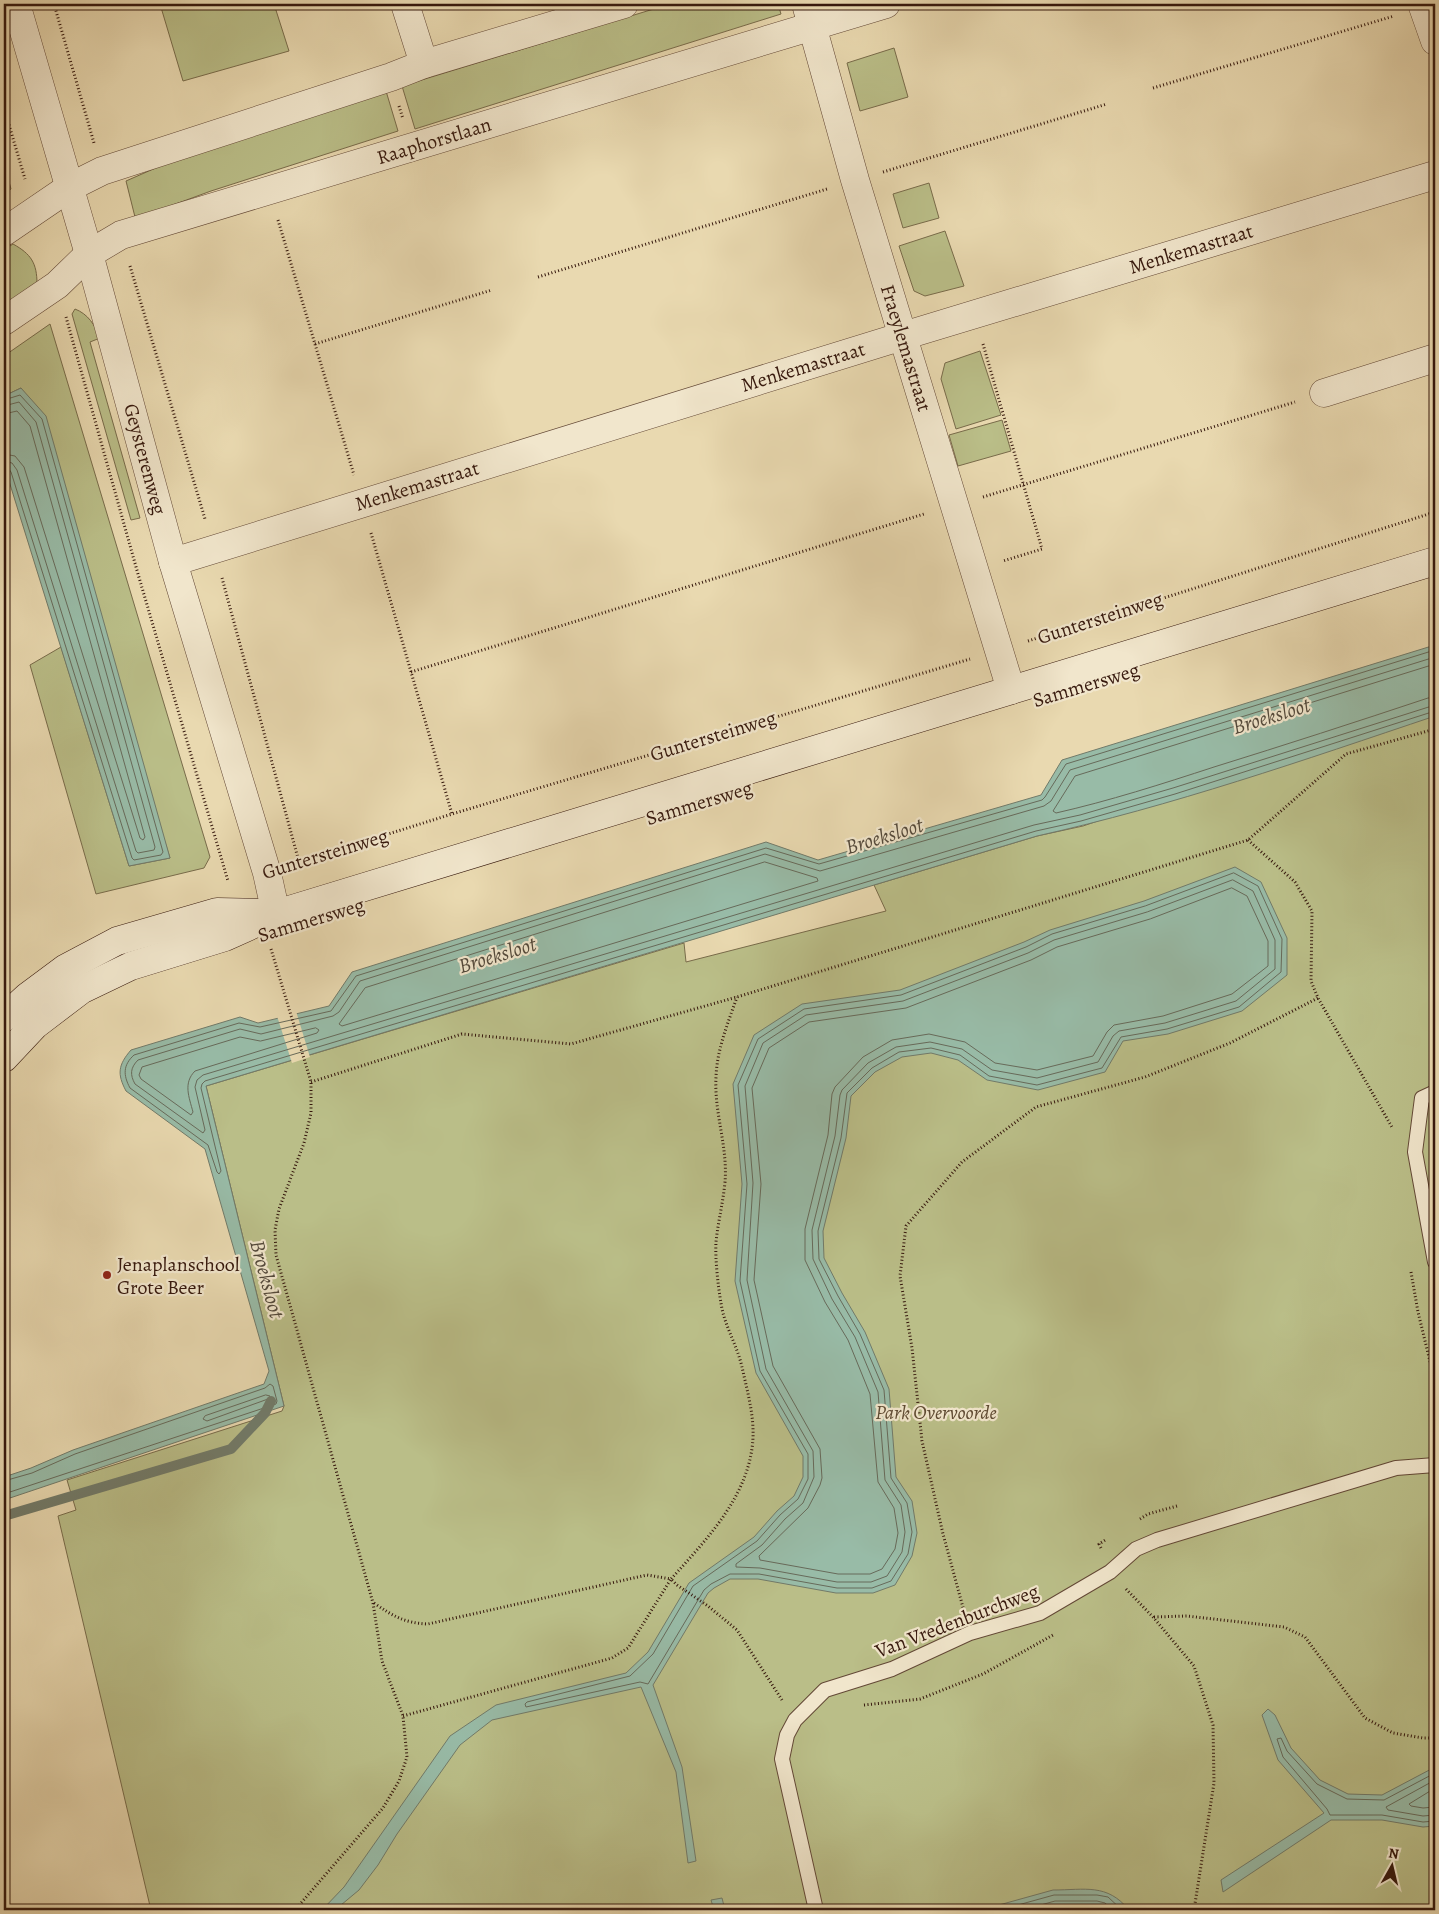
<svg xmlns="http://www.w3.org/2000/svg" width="1439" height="1914" font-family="Alegreya,serif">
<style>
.green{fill:#babe88;stroke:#786b4a}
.water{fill:#98bba7;stroke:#717a69}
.pier{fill:#e9d9b0}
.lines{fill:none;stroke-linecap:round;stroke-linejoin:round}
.shore{stroke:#676a5a;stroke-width:1}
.stream{stroke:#717a69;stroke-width:10}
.lane-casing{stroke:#634836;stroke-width:16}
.street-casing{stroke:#634836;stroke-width:29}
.secondary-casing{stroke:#36180d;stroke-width:29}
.path{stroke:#36180d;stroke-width:3;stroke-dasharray:1 2.5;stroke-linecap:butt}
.lane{stroke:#f1e6cc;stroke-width:14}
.street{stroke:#f1e6cc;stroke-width:28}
.secondary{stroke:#f1e6cc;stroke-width:28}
.poi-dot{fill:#8f2418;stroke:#f1e6cc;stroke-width:2}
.labels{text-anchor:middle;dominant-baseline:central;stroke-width:4.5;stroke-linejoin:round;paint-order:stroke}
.street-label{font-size:20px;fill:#36180d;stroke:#f1e6cc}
.poi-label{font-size:20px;fill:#36180d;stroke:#f1e6cc;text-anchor:start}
.park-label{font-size:20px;font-style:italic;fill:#5e4a32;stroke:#f1e6cc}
.water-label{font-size:21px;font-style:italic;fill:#53493b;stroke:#f1e6cc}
</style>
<rect width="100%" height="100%" fill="#e9d9b0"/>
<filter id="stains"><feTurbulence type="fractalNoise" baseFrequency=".004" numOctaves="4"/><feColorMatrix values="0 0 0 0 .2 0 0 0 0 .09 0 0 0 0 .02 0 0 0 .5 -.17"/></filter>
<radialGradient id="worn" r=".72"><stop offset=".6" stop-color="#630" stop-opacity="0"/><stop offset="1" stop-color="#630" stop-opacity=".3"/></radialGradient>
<!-- green -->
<g class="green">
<polygon points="160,4 274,4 289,51 183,81"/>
<polygon points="670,4 778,4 781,14 415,129 402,86"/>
<polygon points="894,48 908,97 860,111 847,63"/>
<polygon points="386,91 398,131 211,191 151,213 137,225 126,181 217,141"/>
<polygon points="4,163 11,189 4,194"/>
<polygon points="929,183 939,218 903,228 893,194"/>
<polygon points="945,231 964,286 925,296 914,291 899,246"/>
<path d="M13,244C31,254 37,263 37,284L4,305V250Z"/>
<path d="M75,309C88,314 95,325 100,338L90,342L140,518L131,520L72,314Z"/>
<polygon points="50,324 210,857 204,868 96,894 30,665 61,647 129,866 170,858 21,388 4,396 4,356"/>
<polygon points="980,351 1001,415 956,429 941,379 945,363"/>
<polygon points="1002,420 1011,451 958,466 949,435"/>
<polygon points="1435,706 1435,1910 126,1910 150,1906 58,1516 76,1510 67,1480 282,1411 284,1406 206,1086 684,943 686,962 886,911 874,885 1037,836 1083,826"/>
</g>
<!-- water -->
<g class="water">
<polygon points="21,388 46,416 170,858 129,866 4,465 4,396"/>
<path d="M1435,645V716C1304,760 1172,806 1037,836L206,1086L284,1406L4,1500V1477L31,1468L73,1450L264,1384L269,1371L205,1149L126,1091C117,1074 118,1065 131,1050L240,1017L258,1023L329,1006L352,972L766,842L818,860L1041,795L1062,760Z"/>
<polygon points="1235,867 1261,882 1287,938 1287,975 1242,1011 1168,1034 1123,1041 1105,1072 1038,1090 987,1080 958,1060 931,1053 902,1057 875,1072 851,1096 846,1138 823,1231 824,1258 842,1293 865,1332 889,1389 896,1477 912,1501 917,1533 912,1556 895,1585 873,1593 836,1593 758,1579 730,1579 714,1588 708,1593 653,1685 682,1767 696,1861 688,1863 676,1772 641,1687 492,1720 460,1745 397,1834 378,1865 359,1890 335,1910 322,1910 344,1887 450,1736 496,1705 626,1673 648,1652 689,1583 754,1537 777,1511 794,1496 803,1477 803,1456 756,1373 735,1281 742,1184 733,1084 754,1035 802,1004 900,990 1024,942 1050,930 1144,901"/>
<polygon points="1268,1709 1275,1715 1291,1748 1320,1780 1348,1794 1382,1795 1435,1767 1435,1826 1423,1827 1382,1820 1331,1820 1223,1892 1221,1880 1324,1813 1278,1760 1262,1715"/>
<path d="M1053,1890C1085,1890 1107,1883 1129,1910H981Z"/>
<polygon points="722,1898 725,1910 714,1910 711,1900"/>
</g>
<!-- pier -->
<polygon class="pier" points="296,1011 310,1057 292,1063 277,1016"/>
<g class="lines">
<!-- shore -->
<g class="shore">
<polyline points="4,400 20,395 42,419 163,852 161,855 134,860 132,858 11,472 8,468 4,467"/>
<polyline points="4,406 19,402 36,422 155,847 154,850 138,853 136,851 17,470 12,463 4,461"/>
<polyline points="4,414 17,411 30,426 145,837 143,840 140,838 24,467 15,456 4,454"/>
<path d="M1435,650L1066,764L1045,797L1042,800L819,864L766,848L356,976L331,1011L260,1027L239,1023L134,1055C123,1065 123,1075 130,1088L208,1145L217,1172L219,1174L221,1171L201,1088L202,1084L205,1081L1036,831L1081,821L1175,794L1435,711"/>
<path d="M1435,657L1070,770L1051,801L1044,806L820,871L765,854L360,981L339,1012L333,1016L261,1034L240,1029L138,1060C130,1068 130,1075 135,1084L203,1133L205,1130L195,1087L197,1080L203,1075L1034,825L1080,815L1173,788L1435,705"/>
<path d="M1435,664L1075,776L1053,811L1056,813C1109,801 1162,784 1214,767C1285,745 1356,722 1428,698L1435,697"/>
<polygon points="765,862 817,878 818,881 342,1026 339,1024 365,988"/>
<polygon points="1234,873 1258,886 1282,939 1281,972 1239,1007 1167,1029 1121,1037 1102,1068 1037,1085 989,1076 960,1055 931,1048 899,1052 872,1068 847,1093 841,1138 818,1231 819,1259 838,1296 860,1334 884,1390 891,1478 907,1503 912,1532 908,1554 891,1581 872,1588 837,1588 759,1574 730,1574 711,1584 704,1590 648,1684 640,1682 526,1707 525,1704 527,1702 630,1676 653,1654 693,1586 757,1541 780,1515 798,1499 808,1479 808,1454 760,1371 740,1281 747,1184 738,1085 758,1039 804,1009 901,995 1026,947 1052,934 1145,906"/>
<polygon points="1233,880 1253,891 1275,940 1275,969 1236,1001 1165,1023 1119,1031 1113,1036 1098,1062 1037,1078 992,1070 962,1049 930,1042 896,1047 868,1063 842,1090 840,1095 835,1136 812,1230 813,1259 832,1299 855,1337 878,1392 885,1480 901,1505 905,1532 902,1552 887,1576 871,1582 837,1582 760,1568 736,1567 736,1564 762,1545 785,1519 803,1503 814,1477 813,1451 766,1369 747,1280 753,1183 745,1086 763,1043 806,1015 903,1001 1028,953 1054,940 1147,912"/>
<polygon points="1232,888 1247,896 1268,941 1268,966 1232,994 1163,1016 1114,1025 1107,1032 1093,1056 1037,1070 995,1063 965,1042 929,1034 892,1040 863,1057 835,1087 832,1094 828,1135 805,1229 805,1260 825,1302 848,1340 870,1394 878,1482 894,1508 898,1533 895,1549 882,1569 870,1574 838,1574 760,1560 759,1556 808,1508 820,1485 822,1478 820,1449 773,1366 754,1280 761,1184 752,1088 769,1048 809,1022 906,1008 1031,960 1057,947 1150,919"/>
<path d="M316,1028L319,1030L317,1033L195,1071C183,1083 189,1097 193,1112L191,1115L141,1079L139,1075L142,1067L240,1037L260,1041Z"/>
<polygon points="266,1395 270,1396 268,1399 207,1421 203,1419 205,1416"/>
<polyline points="4,1481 32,1473 75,1454 265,1388 270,1384 273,1386 277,1401 276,1404 4,1494"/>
<polyline points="1435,1773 1384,1800 1347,1799 1317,1784 1287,1751 1281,1738 1277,1739 1283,1757 1327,1809 1330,1815 1382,1815 1423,1822 1435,1821"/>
<polyline points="1435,1780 1386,1807 1388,1810 1423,1816 1435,1815"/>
<polyline points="1435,1788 1409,1804 1411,1806 1423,1808 1435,1807"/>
<polyline points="1000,1910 1054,1895 1097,1895 1108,1897 1122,1910"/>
<polyline points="1023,1910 1055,1901 1097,1901 1105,1903 1113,1910"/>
<polyline points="1051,1910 1096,1909 1102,1910"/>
</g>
<!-- stream -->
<polyline class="stream" points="4,1516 231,1449 265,1413 271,1401"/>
<!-- lane casing -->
<g class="lane-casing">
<g id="lane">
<polyline points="1435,1092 1422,1098 1415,1152 1435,1262"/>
<polyline points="816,1910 782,1759 787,1735 795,1720 825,1690 892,1669 970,1633 1040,1613 1110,1572 1136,1549 1157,1540 1396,1468 1435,1465"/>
</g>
</g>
<!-- street casing -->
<g class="street-casing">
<g id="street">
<polyline points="16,4 89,254 173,562 267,873 276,914"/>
<polyline points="405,4 424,64"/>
<polyline points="806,4 855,180 1011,690"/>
<polyline points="1422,4 1435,41"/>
<polyline points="4,232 70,187 102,171 391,77 424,64 624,4"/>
<polyline points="4,321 57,285 89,254 121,235 886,4"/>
<polyline points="1324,393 1435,358"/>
<polyline points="173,562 903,336 1435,175"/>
</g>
</g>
<!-- secondary casing -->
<g class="secondary-casing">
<g id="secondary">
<polyline points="4,1018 27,997 66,968 117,941 217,912 270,913"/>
<polyline points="4,1058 35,1025 81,990 131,966 225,937 276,914 1435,561"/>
</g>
</g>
<!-- path -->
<g class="path">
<polyline points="54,4 94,143"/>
<polyline points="1153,88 1394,16"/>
<polyline points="399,106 403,119"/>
<polyline points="4,108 25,179"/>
<polyline points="883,172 1107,104"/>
<polyline points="278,220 354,475"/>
<polyline points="130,266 205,519"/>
<polyline points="538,277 827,189"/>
<polyline points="66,317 138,574 228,881"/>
<polyline points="315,344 492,290"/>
<polyline points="983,344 1042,549 1003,561"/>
<polyline points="983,497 1295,402"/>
<polyline points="371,533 452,814"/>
<polyline points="222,578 299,862"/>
<polyline points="1028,641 1435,512"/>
<polyline points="411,672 924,514"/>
<polyline points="1248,840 1295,882 1312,911 1311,981 1318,998 1393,1129"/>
<polyline points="296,863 452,814 970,659"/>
<polyline points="271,949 311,1082 311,1113 304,1143 279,1209 275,1230 276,1255 373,1603 382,1661 403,1716 407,1757 399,1781 383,1808 295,1910"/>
<polyline points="311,1082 462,1034 571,1044 737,997 1248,840 1346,754 1435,729"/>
<polyline points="4,1097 9,1089"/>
<polyline points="1411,1272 1418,1312 1435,1382"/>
<polyline points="1140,1519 1148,1514 1177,1506"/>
<polyline points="1101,1548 1099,1544 1107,1539"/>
<polyline points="1126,1589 1153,1617 1194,1666 1213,1725 1214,1783 1194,1910"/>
<path d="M374,1603C393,1616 404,1623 428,1624L647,1575L671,1579C707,1539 750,1495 753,1438C754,1414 747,1390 742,1367C737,1345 724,1325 721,1303C718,1286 715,1258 716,1242C718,1222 723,1203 725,1182C728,1147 714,1113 716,1077C717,1049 728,1023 737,997"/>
<polyline points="964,1611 943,1534 922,1441 912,1348 900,1276 906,1226 962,1162 1036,1107 1145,1077 1230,1043 1318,998"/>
<polyline points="1154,1617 1187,1616 1284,1627 1305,1637 1365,1718 1393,1733 1423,1738 1435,1738"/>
<polyline points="864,1705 920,1699 983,1674 1053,1635"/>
<polyline points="403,1716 612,1658 628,1648 671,1579 677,1585 708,1606 737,1630 782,1700"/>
</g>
<!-- lane -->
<use href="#lane" class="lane"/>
<!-- street -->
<use href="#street" class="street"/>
<!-- secondary -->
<use href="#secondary" class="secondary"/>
</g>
<!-- markers -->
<circle class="poi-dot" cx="107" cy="1275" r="5"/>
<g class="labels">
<!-- street labels -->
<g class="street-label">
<text transform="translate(434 141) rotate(-17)">Raaphorstlaan</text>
<text transform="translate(1191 249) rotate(-17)">Menkemastraat</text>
<text transform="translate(906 348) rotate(73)">Fraeylemastraat</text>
<text transform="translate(803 367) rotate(-17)">Menkemastraat</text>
<text transform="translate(145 459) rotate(75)">Geysterenweg</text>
<text transform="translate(417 486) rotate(-17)">Menkemastraat</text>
<text transform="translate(1100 618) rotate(-18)">Guntersteinweg</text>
<text transform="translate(1086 685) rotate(-17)">Sammersweg</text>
<text transform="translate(713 736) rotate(-17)">Guntersteinweg</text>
<text transform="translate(699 803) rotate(-17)">Sammersweg</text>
<text transform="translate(325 854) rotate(-17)">Guntersteinweg</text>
<text transform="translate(311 920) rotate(-17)">Sammersweg</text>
<text transform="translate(957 1621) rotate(-21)">Van Vredenburchweg</text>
</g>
<!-- poi labels -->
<g class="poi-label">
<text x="117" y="1264">Jenaplanschool<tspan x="117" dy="23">Grote Beer</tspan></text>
</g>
<!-- park labels -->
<g class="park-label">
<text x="936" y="1412">Park Overvoorde</text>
</g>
<!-- water labels -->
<g class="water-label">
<text transform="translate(1271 716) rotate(-17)">Broeksloot</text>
<text transform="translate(884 836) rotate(-17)">Broeksloot</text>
<text transform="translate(497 955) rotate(-17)">Broeksloot</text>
<text transform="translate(267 1279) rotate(75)">Broeksloot</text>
</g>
</g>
<!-- margin -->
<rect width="1439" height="1914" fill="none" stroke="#e9d9b0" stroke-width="20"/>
<rect x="5" y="5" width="1429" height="1904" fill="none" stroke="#36180d" stroke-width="2.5"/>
<rect x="10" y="10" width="1419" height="1894" fill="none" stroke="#36180d"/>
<!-- north arrow -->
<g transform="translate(1392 1866) rotate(8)" stroke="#f1e6cc" stroke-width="4" paint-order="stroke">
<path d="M0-4L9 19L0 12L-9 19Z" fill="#36180d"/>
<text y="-8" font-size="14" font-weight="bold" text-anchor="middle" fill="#36180d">N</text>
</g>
<rect width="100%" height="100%" filter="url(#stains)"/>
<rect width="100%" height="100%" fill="url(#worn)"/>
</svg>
